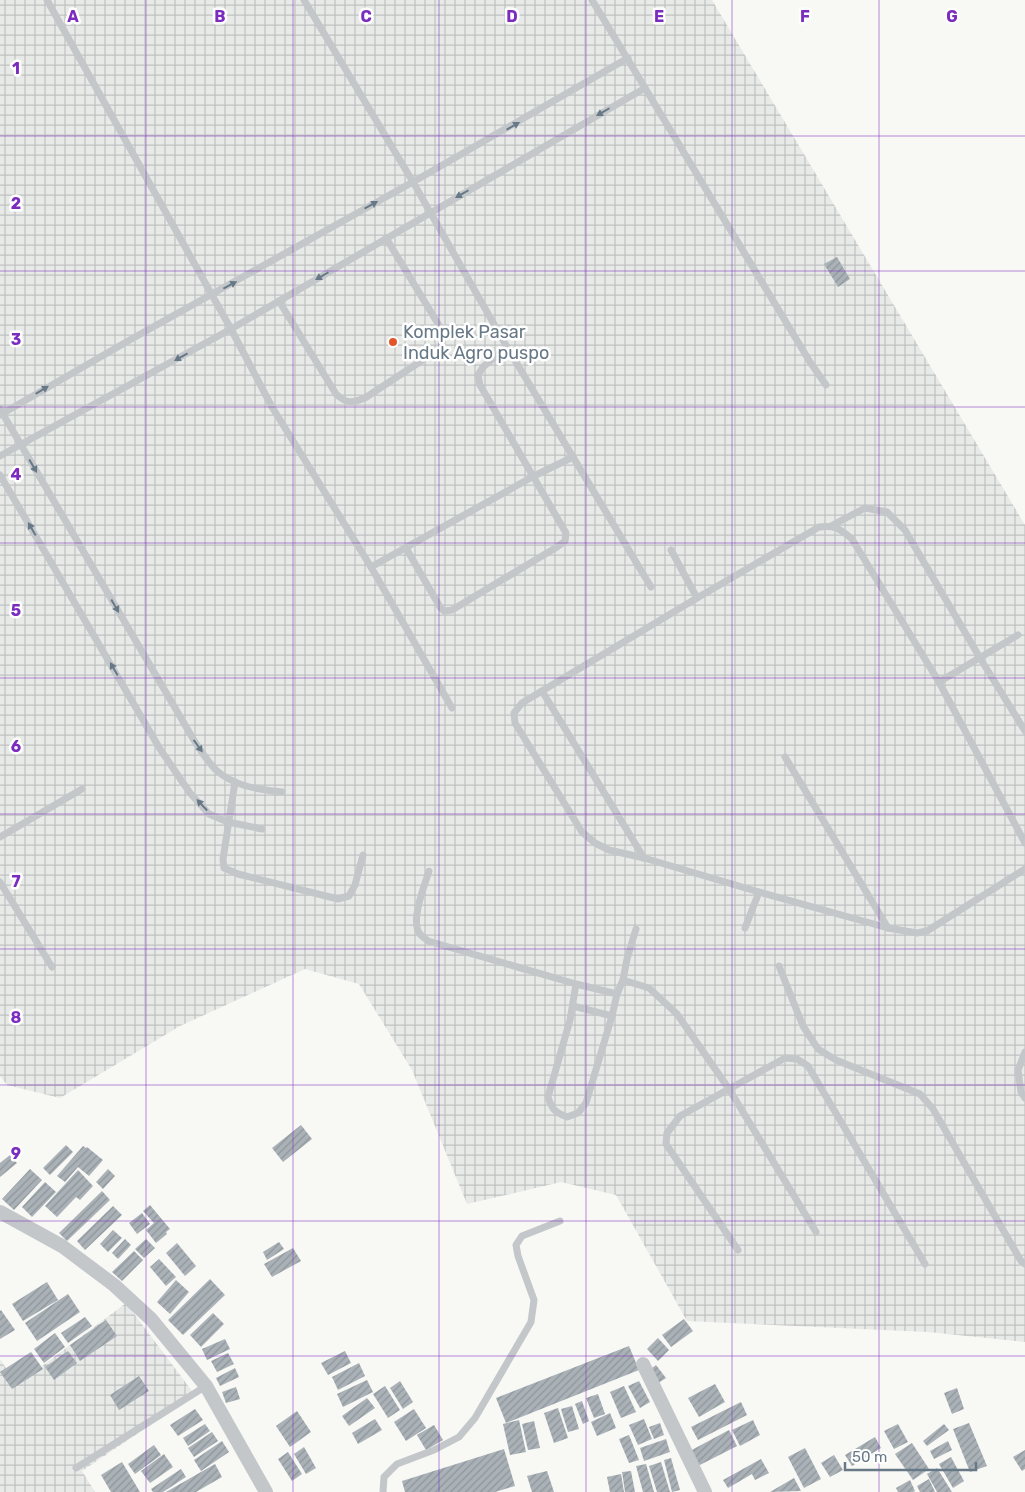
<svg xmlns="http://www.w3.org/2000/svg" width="1025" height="1492" font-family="Rubik,sans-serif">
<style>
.industrial{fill:url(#industrial-grid)}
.building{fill:url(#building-hatch)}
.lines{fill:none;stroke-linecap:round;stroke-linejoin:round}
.lane{stroke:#c3c7ca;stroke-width:7}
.street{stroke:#c3c7ca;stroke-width:14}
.oneway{fill:#677886}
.grid{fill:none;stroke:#7b2cbf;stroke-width:1;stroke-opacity:0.55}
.poi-dot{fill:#e45529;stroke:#fff;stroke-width:2}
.labels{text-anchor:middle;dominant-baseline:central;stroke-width:5;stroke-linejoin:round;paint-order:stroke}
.poi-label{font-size:18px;fill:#677886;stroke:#fff;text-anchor:start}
.grid-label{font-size:16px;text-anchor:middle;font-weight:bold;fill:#7b2cbf;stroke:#fff;stroke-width:5;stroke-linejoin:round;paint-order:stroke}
</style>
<defs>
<pattern id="industrial-grid" width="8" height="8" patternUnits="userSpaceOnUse" patternTransform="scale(1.25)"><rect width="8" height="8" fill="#e8eae8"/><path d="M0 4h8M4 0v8" fill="none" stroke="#c0c2c2"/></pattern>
<pattern id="building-hatch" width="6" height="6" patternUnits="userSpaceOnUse" patternTransform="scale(1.25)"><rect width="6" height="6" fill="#aab2b8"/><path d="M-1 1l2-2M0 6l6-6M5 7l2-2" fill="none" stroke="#8e969b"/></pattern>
</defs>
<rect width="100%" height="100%" fill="#f8f8f5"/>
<!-- industrial -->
<g class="industrial">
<polygon points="0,0 712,0 1025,525 1025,1342 928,1332 687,1321 616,1195 561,1182 467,1204 412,1070 359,984 305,969 180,1026 60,1098 7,1085 0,1076"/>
<polygon points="126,1303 195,1395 82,1471 95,1492 0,1492 0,1359 17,1385"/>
</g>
<!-- building -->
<g class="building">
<polygon points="837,257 850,279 838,287 824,264"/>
<polygon points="301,1125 312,1139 283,1162 272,1148"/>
<polygon points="66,1145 73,1152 50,1175 43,1168"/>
<polygon points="83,1146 86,1148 87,1147 103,1160 89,1176 78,1167 65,1182 57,1176"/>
<polygon points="10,1155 17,1163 0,1177 0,1163"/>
<polygon points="30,1169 42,1180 14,1210 2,1199"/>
<polygon points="108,1169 115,1176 103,1189 96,1182"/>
<polygon points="78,1170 93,1186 80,1200 76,1197 57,1217 45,1206"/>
<polygon points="45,1182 56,1192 32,1217 22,1207"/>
<polygon points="102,1191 110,1200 67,1241 59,1233"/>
<polygon points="150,1205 170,1229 166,1232 167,1234 156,1243 146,1230 154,1223 143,1211"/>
<polygon points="113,1206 122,1215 85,1250 77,1241"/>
<polygon points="142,1213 150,1224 137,1234 129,1223"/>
<polygon points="113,1230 122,1238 108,1252 100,1244"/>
<polygon points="125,1239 131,1245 118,1259 112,1253"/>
<polygon points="146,1239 155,1248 144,1258 135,1249"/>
<polygon points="279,1242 284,1249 267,1260 263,1252"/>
<polygon points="177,1243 196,1266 185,1276 166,1253"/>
<polygon points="293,1248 301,1261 272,1277 264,1264"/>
<polygon points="134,1251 143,1260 122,1281 112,1272"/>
<polygon points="159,1259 176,1277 166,1286 150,1267"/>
<polygon points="210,1279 225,1295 183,1335 168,1320"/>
<polygon points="176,1280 189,1292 170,1314 157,1302"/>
<polygon points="47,1282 58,1300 23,1321 12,1304"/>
<polygon points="68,1294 80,1312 37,1341 25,1323"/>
<polygon points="1,1310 15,1330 0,1339 0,1311"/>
<polygon points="213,1313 224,1324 201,1347 190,1335"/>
<polygon points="85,1317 92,1326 68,1343 61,1333"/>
<polygon points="684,1319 693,1331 671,1347 662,1335"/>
<polygon points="106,1320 117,1336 80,1361 70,1345"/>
<polygon points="55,1333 65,1347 44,1363 34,1349"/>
<polygon points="658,1338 669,1350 658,1361 647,1349"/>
<polygon points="225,1339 230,1349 207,1360 202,1349"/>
<polygon points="629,1346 639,1370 506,1423 496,1398"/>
<polygon points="68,1351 77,1363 54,1380 45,1367"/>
<polygon points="345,1351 351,1363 328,1375 321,1363"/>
<polygon points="31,1352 43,1369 12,1389 0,1372"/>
<polygon points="228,1353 234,1364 217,1372 211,1361"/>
<polygon points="359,1363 365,1376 338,1390 332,1377"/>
<polygon points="656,1365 666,1378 657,1384 648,1371"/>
<polygon points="235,1368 239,1377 220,1386 216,1378"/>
<polygon points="139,1376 149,1391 119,1410 110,1395"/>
<polygon points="367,1380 373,1392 343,1407 337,1394"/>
<polygon points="400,1381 413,1402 403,1409 390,1388"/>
<polygon points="639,1381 650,1402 640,1408 628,1386"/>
<polygon points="715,1384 725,1402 699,1417 688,1398"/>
<polygon points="385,1386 400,1410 388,1418 373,1394"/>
<polygon points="624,1386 636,1412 621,1418 610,1392"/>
<polygon points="236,1387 240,1399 226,1403 222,1392"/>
<polygon points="957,1388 964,1409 952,1414 944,1393"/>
<polygon points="598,1394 605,1414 594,1418 586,1398"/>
<polygon points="367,1398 375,1408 349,1426 342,1416"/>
<polygon points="582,1401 589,1421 583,1424 575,1404"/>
<polygon points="741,1402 747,1415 698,1440 691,1427"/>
<polygon points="572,1406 579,1429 568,1432 561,1409"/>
<polygon points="558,1408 568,1438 554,1443 544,1413"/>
<polygon points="195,1409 203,1420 178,1436 170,1425"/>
<polygon points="414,1409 426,1428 406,1441 394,1422"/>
<polygon points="297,1411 311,1432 290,1447 276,1426"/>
<polygon points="610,1413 616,1428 597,1436 591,1422"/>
<polygon points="375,1419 382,1430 358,1444 352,1433"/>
<polygon points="644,1419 652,1439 638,1445 629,1425"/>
<polygon points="519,1420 526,1452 510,1455 503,1424"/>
<polygon points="753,1420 760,1435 740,1446 732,1430"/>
<polygon points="534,1421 540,1448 528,1450 522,1424"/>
<polygon points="660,1423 664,1435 654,1439 649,1427"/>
<polygon points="969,1423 987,1466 970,1472 953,1429"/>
<polygon points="205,1424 210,1431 188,1446 183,1438"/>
<polygon points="898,1424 908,1442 894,1449 884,1431"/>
<polygon points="944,1424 949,1430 927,1446 923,1441"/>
<polygon points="434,1425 443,1440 426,1450 417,1435"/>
<polygon points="729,1430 737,1446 696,1467 688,1452"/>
<polygon points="212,1432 218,1441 194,1457 188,1448"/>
<polygon points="629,1435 639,1460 629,1463 619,1439"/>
<polygon points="875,1437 881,1448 852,1466 845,1455"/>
<polygon points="666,1439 670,1452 644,1461 640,1448"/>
<polygon points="222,1441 229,1452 201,1471 194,1460"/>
<polygon points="948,1441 952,1450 934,1459 930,1451"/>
<polygon points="912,1443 929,1469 913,1480 895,1454"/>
<polygon points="154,1445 161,1455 135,1474 128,1464"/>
<polygon points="304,1447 316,1468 306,1474 294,1454"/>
<polygon points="805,1448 821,1479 804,1488 788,1457"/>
<polygon points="504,1449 515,1486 495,1492 405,1492 402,1481"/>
<polygon points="1025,1450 1025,1469 1022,1471 1013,1457"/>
<polygon points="288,1452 302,1474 292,1481 278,1459"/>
<polygon points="164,1454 173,1467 150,1483 141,1471"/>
<polygon points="834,1455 843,1470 830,1477 821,1463"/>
<polygon points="951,1457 964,1481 953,1488 939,1464"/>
<polygon points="671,1458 680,1490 672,1492 664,1460"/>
<polygon points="761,1459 769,1473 755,1480 752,1474 728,1488 723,1480"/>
<polygon points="122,1462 140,1492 111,1492 101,1475"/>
<polygon points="661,1462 670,1492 657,1492 649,1466"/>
<polygon points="215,1464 222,1477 196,1492 166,1492"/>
<polygon points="646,1464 654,1492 643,1492 636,1466"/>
<polygon points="937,1468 952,1492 937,1492 927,1474"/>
<polygon points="181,1469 186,1477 163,1492 153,1492 151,1489"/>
<polygon points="547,1471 554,1492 532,1492 527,1476"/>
<polygon points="631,1471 635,1492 625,1492 622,1472"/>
<polygon points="621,1474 624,1492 610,1492 607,1477"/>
<polygon points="794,1478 801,1491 770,1492"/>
<polygon points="929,1479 935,1492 920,1492 917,1486"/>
<polygon points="910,1480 915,1491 913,1492 898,1492 896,1488"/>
</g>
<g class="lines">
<!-- lane -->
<g class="lane">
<polyline points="47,0 231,329 272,407 371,567 452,708"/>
<polyline points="304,0 413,182 507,347 651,587"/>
<polyline points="592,0 810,362 826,385"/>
<path d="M279,301L336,394C347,404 352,403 365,398L441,348L442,337L440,327L386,238"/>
<path d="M0,409L195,742C201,751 208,762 216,770C235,787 258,789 282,792"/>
<polyline points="0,415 128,341 420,178 628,58"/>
<polyline points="0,456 231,329 645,88"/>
<polyline points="0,475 160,749 190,793 209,814 228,822 262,829"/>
<polyline points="831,526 865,508 887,512 905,530 980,658 1025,731"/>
<polyline points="406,548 440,607 444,611 452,610 557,547 565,541 566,533 480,385 478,375 483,367 507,347"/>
<polyline points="671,550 697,598"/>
<polyline points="371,567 534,476 573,457"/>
<polyline points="939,682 1018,635"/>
<polyline points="542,691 644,858"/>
<polyline points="785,757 888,928"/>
<polyline points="235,782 223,859 224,868 238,874 338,899 349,896 355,885 363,855"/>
<polyline points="0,837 82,789"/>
<path d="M1025,843L939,682L852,539C840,529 836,525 819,527L697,598L522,703L514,713L515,723L582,832L595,843L609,850L644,858L759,892L888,928L917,933L927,931L1025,869"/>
<path d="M429,871C424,887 411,919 419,933C421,936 425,938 428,941L576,984L617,994L612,1016L586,1103L578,1113L567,1117C554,1112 552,1109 548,1097L570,1020L576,984"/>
<polyline points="0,882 52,967"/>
<polyline points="745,928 759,892"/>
<polyline points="636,929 627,959 623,980 649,988 677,1014 729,1089 785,1058 797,1059 808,1066 925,1264"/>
<polyline points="779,966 803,1026 818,1049 836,1060 920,1094 933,1109 1021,1261 1025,1264"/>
<polyline points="617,994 623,980"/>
<polyline points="573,1006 612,1016"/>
<polyline points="1025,1052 1018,1070 1021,1092 1025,1098"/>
<polyline points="738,1250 666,1144 667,1133 680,1116 729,1089 816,1232"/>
<polyline points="76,1468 206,1386"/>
<polyline points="383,1492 384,1477 397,1464 434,1450 459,1437 475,1418 531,1322 534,1300 518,1256 516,1245 522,1236 560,1221"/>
</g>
<!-- street -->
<g class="street">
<polyline points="0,1212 62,1246 114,1285 151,1319 206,1386 266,1492"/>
<polyline points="643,1364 705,1492"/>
</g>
</g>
<!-- one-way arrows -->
<defs><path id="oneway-solid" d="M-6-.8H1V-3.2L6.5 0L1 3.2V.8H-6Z" transform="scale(1.25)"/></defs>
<g class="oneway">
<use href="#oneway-solid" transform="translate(603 112) rotate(150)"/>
<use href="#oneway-solid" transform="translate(513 126) rotate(-30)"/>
<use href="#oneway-solid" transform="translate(462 194) rotate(150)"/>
<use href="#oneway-solid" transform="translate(371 205) rotate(-29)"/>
<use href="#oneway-solid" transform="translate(322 276) rotate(150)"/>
<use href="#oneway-solid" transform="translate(230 285) rotate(-28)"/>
<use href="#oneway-solid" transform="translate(181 357) rotate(151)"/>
<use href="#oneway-solid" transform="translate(42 390) rotate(-31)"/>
<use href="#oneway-solid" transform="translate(33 466) rotate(60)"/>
<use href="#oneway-solid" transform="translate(32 529) rotate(-120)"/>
<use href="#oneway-solid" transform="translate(115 606) rotate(60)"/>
<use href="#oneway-solid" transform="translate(114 669) rotate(-120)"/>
<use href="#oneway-solid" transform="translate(198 746) rotate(54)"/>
<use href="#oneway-solid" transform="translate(202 805) rotate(-133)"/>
</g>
<!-- grid -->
<path class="grid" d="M146,0V1492M293,0V1492M439,0V1492M586,0V1492M732,0V1492M879,0V1492M0,136H1025M0,271H1025M0,407H1025M0,543H1025M0,678H1025M0,814H1025M0,949H1025M0,1085H1025M0,1221H1025M0,1356H1025"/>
<!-- markers -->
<circle class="poi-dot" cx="393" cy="342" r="5"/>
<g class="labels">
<!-- poi labels -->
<g class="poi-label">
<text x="403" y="332">Komplek Pasar<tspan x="403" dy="21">Induk Agro puspo</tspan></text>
</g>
</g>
<g class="grid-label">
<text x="73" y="22">A</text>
<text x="220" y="22">B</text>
<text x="366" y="22">C</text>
<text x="512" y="22">D</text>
<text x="659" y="22">E</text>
<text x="805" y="22">F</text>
<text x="952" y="22">G</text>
<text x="16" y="74">1</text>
<text x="16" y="209">2</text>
<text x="16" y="345">3</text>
<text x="16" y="480">4</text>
<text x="16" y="616">5</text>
<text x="16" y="752">6</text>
<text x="16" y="887">7</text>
<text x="16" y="1023">8</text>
<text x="16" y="1159">9</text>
</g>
<!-- scale -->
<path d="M845 1462v8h131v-8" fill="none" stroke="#677886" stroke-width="2.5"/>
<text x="852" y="1462" font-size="15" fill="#677886" stroke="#ffffff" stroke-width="4" paint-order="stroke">50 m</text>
</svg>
